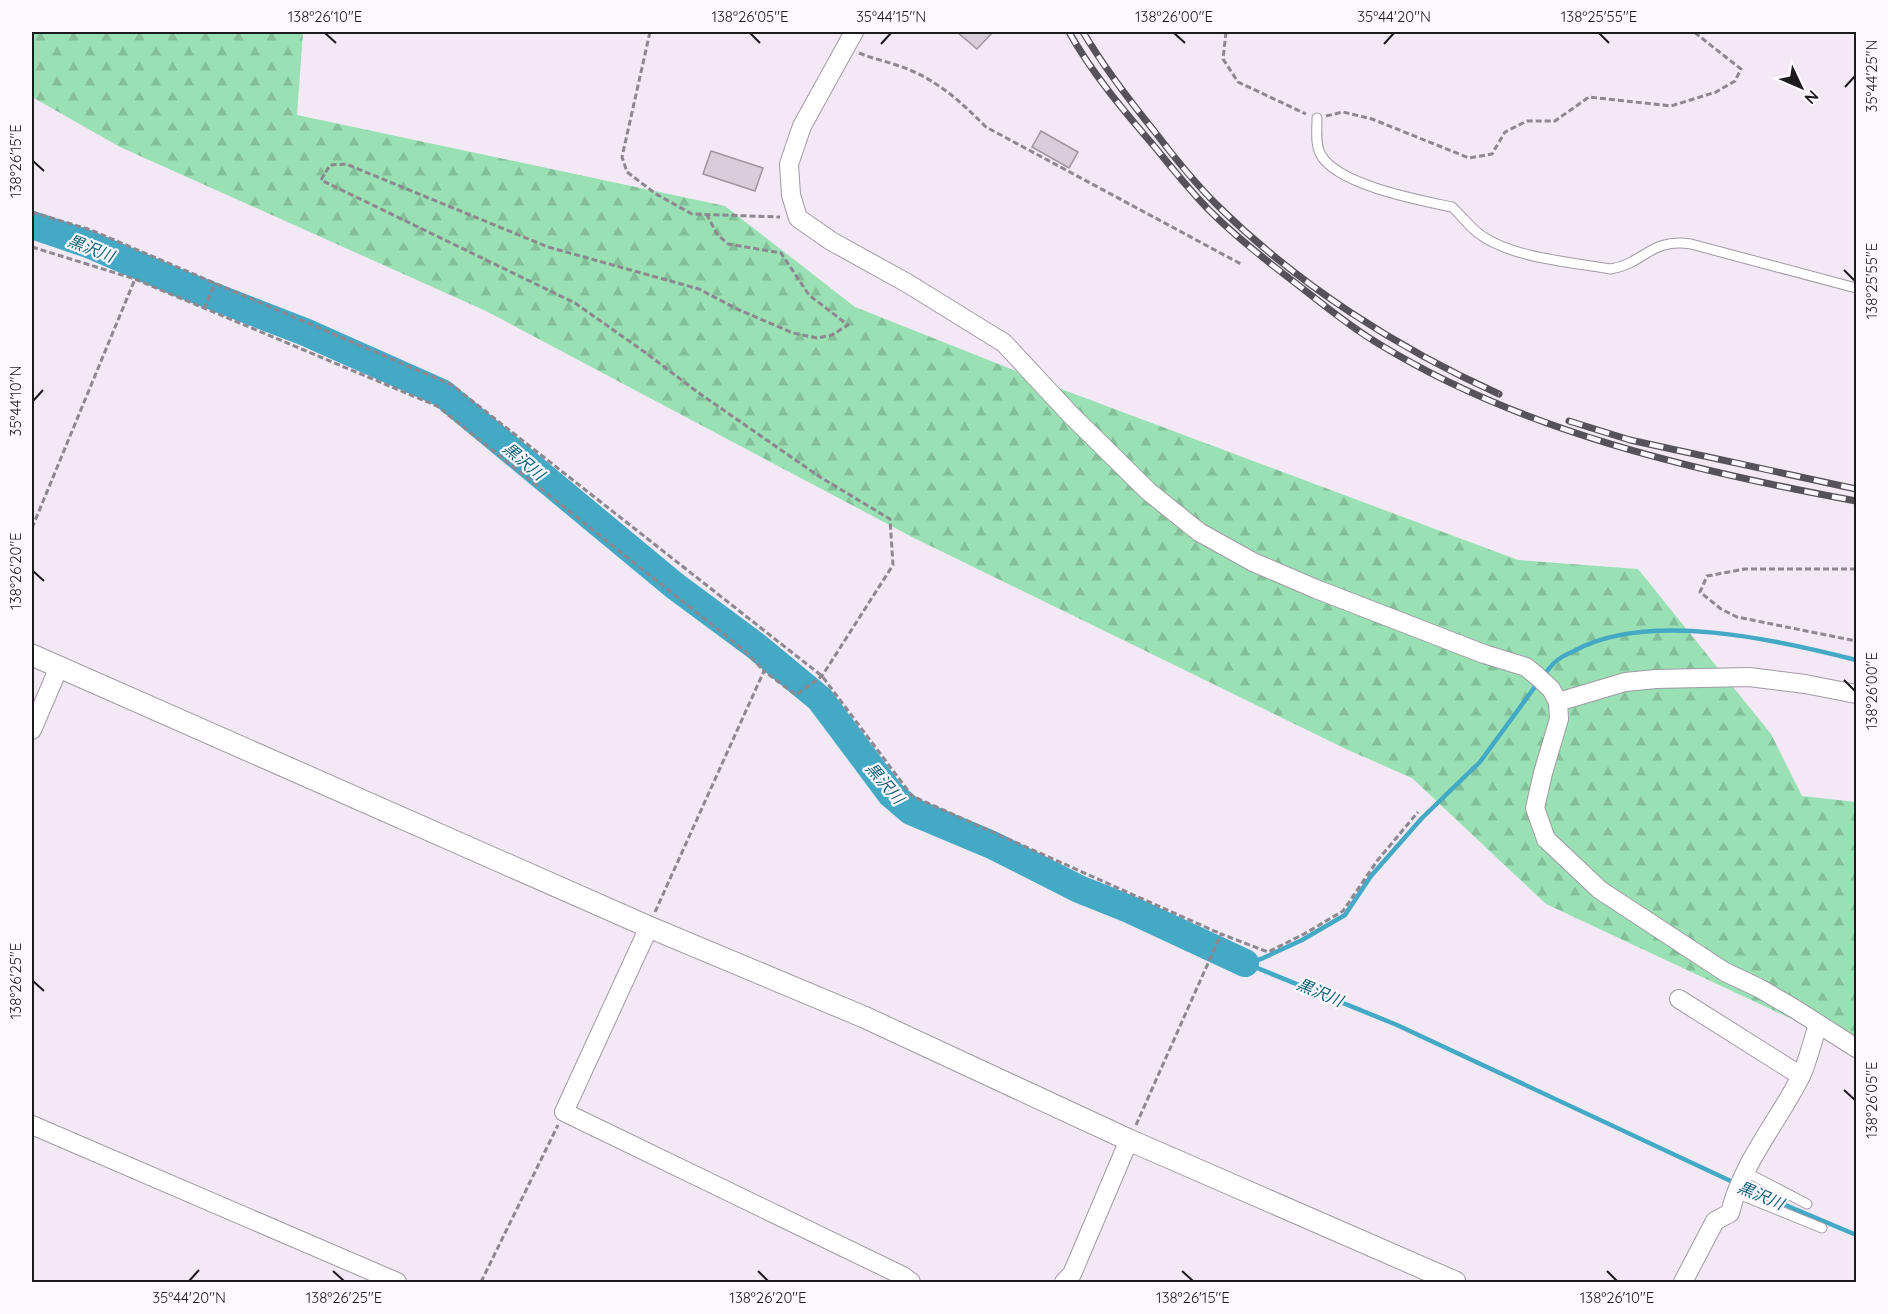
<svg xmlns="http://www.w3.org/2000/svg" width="1888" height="1314" font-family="Quicksand,'Noto Sans JP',sans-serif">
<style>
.forest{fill:url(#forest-firs)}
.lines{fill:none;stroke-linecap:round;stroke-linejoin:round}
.stream{stroke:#43a9c5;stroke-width:4.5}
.river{stroke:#43a9c5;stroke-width:28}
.building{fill:#d8ced9;stroke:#9e959f;stroke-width:1.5}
.service-casing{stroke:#a199a4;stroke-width:11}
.minor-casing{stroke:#a199a4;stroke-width:20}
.tertiary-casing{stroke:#a199a4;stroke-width:23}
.path{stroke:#8d878f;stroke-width:3;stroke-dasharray:6 3;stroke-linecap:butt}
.service{stroke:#fff;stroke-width:9}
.minor{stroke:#fff;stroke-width:18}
.tertiary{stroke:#fff;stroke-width:21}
.rail-casing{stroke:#575259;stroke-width:7}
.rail{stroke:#fdf8ff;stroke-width:4.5;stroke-dasharray:14;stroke-linecap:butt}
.ticks{fill:none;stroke:#1d1a1e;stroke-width:2}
.labels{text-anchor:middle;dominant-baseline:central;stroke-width:4.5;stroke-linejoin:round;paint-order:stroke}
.water-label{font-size:16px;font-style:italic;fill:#0a5f73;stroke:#fdf8ff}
.neatline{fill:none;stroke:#1d1a1e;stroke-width:2}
.ticks-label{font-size:15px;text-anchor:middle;fill:#1d1a1e}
</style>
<defs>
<pattern id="forest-firs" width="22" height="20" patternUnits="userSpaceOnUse" patternTransform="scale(1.5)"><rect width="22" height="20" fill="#99e0b4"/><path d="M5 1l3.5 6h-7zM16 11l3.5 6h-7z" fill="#83c09a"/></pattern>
</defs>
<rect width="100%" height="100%" fill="#f2e9f5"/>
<!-- forest -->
<polygon class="forest" points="32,32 303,32 297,115 725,206 855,307 1069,392 1518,560 1638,569 1771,734 1802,796 1856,802 1856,1049 1546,904 1412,778 1348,750 912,537 486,311 120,147 32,97"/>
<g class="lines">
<!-- stream -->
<g class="stream">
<path d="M1543,677C1546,672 1550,667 1554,663C1559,658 1567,654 1574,651C1648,610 1778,640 1856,660"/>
<polyline points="1245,963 1261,959 1302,940 1345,915 1371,876 1422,818 1480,762 1537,684"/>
<polyline points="1245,963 1397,1025 1735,1183"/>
<polyline points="1743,1187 1854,1234"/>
</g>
<!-- river -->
<polyline class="river" points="32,225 88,244 179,283 305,332 442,393 675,586 756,646 820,699 891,794 911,811 992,845 1079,889 1129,909 1245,963"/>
</g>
<!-- building -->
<g class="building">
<polygon points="957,32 993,32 977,49"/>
<polygon points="1041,131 1078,152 1069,168 1032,147"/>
<polygon points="711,151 763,168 755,191 703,174"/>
</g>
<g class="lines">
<!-- service casing -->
<g class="service-casing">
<g id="service">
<path d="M1317,118C1317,130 1315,145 1321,155C1338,185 1419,200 1452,207C1461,215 1469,226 1478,233C1510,258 1571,262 1611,269C1645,263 1650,238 1691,244L1856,288"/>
<polyline points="1744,1171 1807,1204"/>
<polyline points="1736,1193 1822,1228"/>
</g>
</g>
<!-- minor casing -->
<g class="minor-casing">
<g id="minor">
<polyline points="854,32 802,126 789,164 791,195 798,218 831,241 907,283 1004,343 1070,414 1148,491 1199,532 1253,562 1316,589 1484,654 1526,667 1537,676 1551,689 1558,702 1559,719 1543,773 1535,808 1546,839 1600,890 1725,972 1759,988 1795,1009 1856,1048"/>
<polyline points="1558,702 1625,682 1656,679 1749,677 1805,684 1856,694"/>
<polyline points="32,730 59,667"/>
<polyline points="649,927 564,1112 903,1276 911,1282"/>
<polyline points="1679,999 1801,1076"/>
<polyline points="32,1125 397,1282"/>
<polyline points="1064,1282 1072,1274 1129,1140"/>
<path d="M1683,1282L1715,1221L1730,1213C1742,1163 1777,1123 1800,1078C1808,1062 1812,1042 1818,1025"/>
</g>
</g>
<!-- tertiary casing -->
<g class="tertiary-casing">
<polyline id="tertiary" points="32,655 649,927 864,1017 1129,1140 1455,1282"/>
</g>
<!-- path -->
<g class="path">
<polyline points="650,32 622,157 627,172 656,194 692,214 780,217"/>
<polyline points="1226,32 1223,59 1238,82 1306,114"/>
<path d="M859,53C876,60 895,63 912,71C942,84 963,104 986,127L1241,264"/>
<polyline points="1326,116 1343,112 1372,119 1469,158 1492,154 1505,132 1527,121 1555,121 1589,97 1671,106 1716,92 1735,81 1741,69 1694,32"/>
<polyline points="32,212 91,230 452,385 822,676 912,796 1221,934"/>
<polyline points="32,247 135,279 437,406 745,651 764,671"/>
<polyline points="204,309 215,283"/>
<polyline points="32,528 135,279"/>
<polyline points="1856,569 1745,569 1707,576 1700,592 1721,609 1737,617 1856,641"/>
<polyline points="655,912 764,671 796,695 822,676 893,565 890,519 820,477 696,391 646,353 575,303 321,180 330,165 346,164 548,247 699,289 737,309 793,333 817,338 832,335 848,325 809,295 781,253 728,244 717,234 707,215"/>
<polyline points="1136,1125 1221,934 1268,952 1304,934 1343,911 1377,861 1418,812"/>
<polyline points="481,1282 558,1125"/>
</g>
<!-- service -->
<use href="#service" class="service"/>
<!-- minor -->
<use href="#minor" class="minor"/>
<!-- tertiary -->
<use href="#tertiary" class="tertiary"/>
<!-- rail casing -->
<g class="rail-casing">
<g id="rail">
<path d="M1069,32C1092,73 1123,110 1154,146C1172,168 1190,191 1210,211C1237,238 1268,262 1298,285C1324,305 1350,327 1379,344C1521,431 1694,471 1856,501"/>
<path d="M1083,32C1104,67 1129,100 1155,132C1174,157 1194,182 1217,205C1297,284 1397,348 1499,394"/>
<polyline points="1569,421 1630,440 1856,489"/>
</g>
</g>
<!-- rail -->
<use href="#rail" class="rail"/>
</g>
<!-- ticks -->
<path class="ticks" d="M325,33L336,43M750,33L760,43M1174,33L1185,43M1599,33L1609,43M881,44L891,33M1384,44L1394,33M1845,87L1855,76M33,161L44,171M1844,270L1855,281M33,401L43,390M33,571L44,581M1844,680L1855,691M33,981L44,991M1844,1090L1855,1100M333,1271L344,1281M758,1271L768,1281M1182,1271L1193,1281M1607,1271L1617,1281M189,1281L199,1270"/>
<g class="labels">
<!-- water labels -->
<g class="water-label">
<text transform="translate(91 248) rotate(21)">黒沢川</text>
<text transform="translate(524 461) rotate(40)">黒沢川</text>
<text transform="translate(885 783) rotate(49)">黒沢川</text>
<text transform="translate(1320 992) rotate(23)">黒沢川</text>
<text transform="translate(1761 1195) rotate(23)">黒沢川</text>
</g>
</g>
<!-- border -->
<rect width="1888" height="1314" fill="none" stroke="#fdf8ff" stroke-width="66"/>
<!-- north arrow -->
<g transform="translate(1801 87) rotate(134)" stroke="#fdf8ff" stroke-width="4.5" paint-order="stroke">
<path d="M0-4.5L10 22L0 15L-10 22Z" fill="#1d1a1e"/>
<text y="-9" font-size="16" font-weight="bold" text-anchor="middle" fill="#1d1a1e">N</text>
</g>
<rect x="33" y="33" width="1822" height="1248" class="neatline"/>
<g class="ticks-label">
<text x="325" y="22">138°26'10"E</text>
<text x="750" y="22">138°26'05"E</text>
<text x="891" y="22">35°44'15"N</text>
<text x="1174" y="22">138°26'00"E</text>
<text x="1394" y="22">35°44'20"N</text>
<text x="1599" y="22">138°25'55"E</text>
<text transform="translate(1872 76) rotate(-90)" y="5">35°44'25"N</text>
<text transform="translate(16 161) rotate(-90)" y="5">138°26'15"E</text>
<text transform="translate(1872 281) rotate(-90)" y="5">138°25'55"E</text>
<text transform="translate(16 401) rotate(-90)" y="5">35°44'10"N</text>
<text transform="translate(16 571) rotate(-90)" y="5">138°26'20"E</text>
<text transform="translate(1872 691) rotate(-90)" y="5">138°26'00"E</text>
<text transform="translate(16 981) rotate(-90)" y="5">138°26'25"E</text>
<text transform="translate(1872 1100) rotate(-90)" y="5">138°26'05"E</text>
<text x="189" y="1303">35°44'20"N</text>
<text x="344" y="1303">138°26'25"E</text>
<text x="768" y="1303">138°26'20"E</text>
<text x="1193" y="1303">138°26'15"E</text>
<text x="1617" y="1303">138°26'10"E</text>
</g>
</svg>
